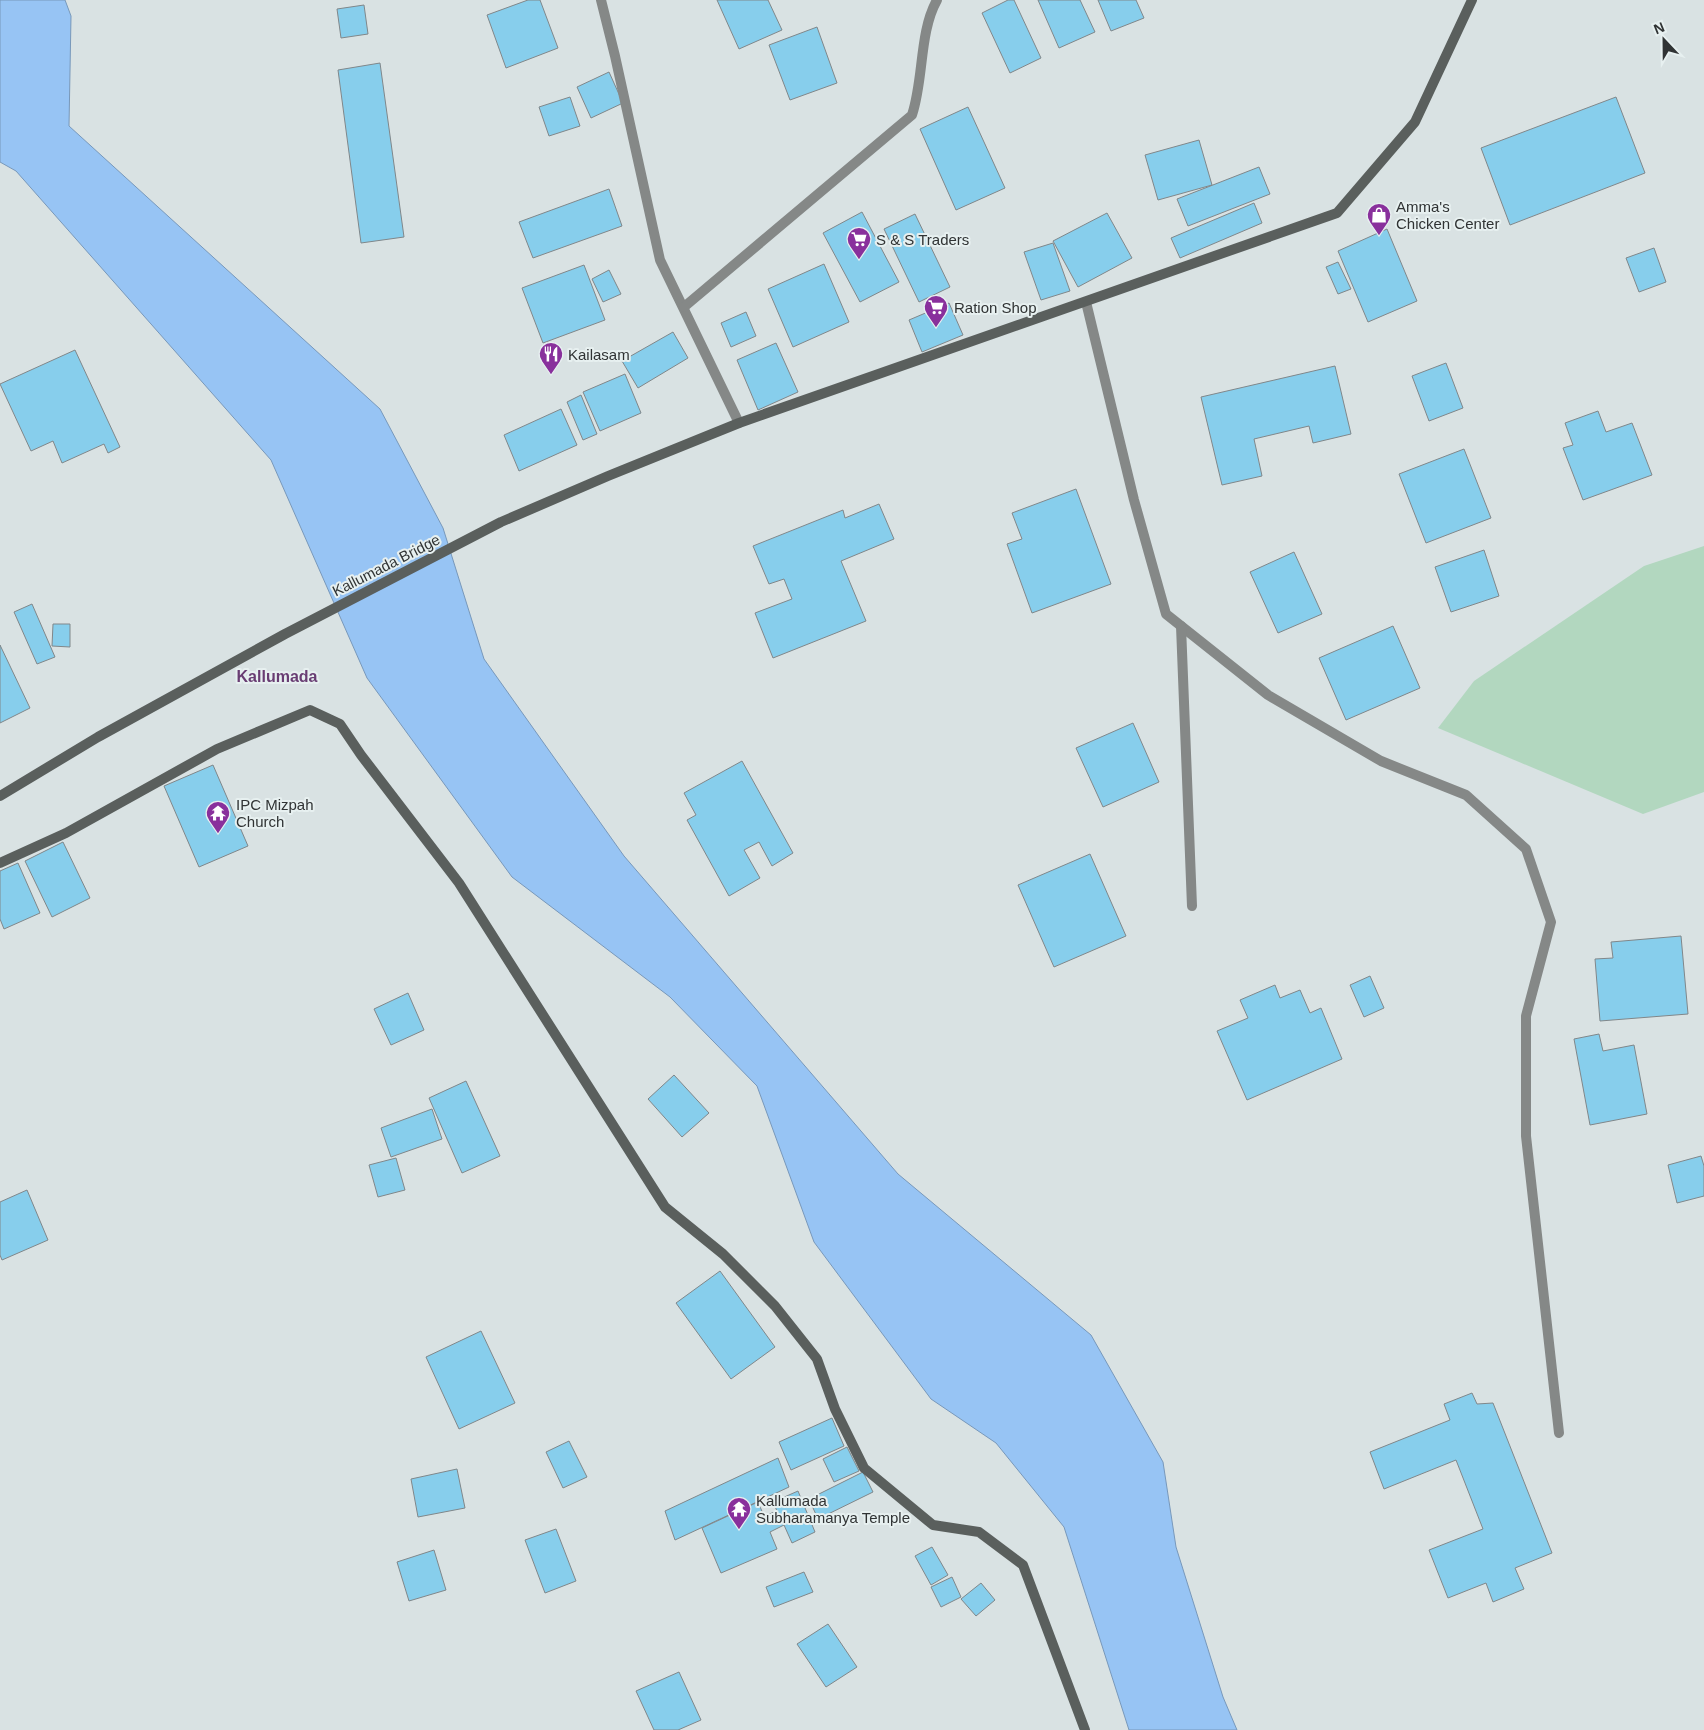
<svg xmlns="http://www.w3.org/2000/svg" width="1704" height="1730" font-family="Arial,sans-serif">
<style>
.green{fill:#b2d7bf}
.water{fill:#97c4f4;stroke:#7898ba}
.building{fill:#87ceec;stroke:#80878a}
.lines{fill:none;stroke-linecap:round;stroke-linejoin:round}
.minor{stroke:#858887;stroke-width:10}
.secondary{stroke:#5a5f5d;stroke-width:10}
.labels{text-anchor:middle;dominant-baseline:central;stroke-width:4;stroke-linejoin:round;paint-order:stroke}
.poi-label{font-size:15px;fill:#303334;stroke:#e7f0f0;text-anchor:start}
.street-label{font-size:15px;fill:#303334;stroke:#e7f0f0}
.neighbourhood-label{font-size:16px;font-weight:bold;fill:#693d73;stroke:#e7f0f0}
</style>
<rect width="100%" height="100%" fill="#d9e2e3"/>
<!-- green -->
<polygon class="green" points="1704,546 1704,792 1643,814 1438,728 1474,681 1644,566"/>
<!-- water -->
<polygon class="water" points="0,0 65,0 71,16 69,126 380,409 443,528 484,659 624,856 898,1174 1091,1335 1163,1462 1176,1547 1223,1697 1237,1730 1129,1730 1064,1527 996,1443 931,1399 814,1242 757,1086 670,997 512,877 367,678 271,460 16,171 0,162"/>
<!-- building -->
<g class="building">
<polygon points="528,0 540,0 558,48 506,68 487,15"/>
<polygon points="717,0 768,0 782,30 739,49"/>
<polygon points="1008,0 1014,0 1041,58 1010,73 982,13"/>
<polygon points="1038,0 1080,0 1095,32 1059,48"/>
<polygon points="1098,0 1136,0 1144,18 1111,31"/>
<polygon points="364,5 368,34 341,38 337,9"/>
<polygon points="817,27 837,83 790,100 769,45"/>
<polygon points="380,63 404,237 361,243 338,70"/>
<polygon points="609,72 623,103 591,118 577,87"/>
<polygon points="570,97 580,126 549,136 539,107"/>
<polygon points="1616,97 1645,173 1510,225 1481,148"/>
<polygon points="968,107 1005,188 956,210 920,129"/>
<polygon points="1199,140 1212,185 1158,200 1145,155"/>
<polygon points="1259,167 1270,194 1188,226 1177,199"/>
<polygon points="609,189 622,226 533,258 519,222"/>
<polygon points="1254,203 1262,223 1180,258 1171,238"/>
<polygon points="862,212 899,282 860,302 823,233"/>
<polygon points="1107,213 1132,258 1078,287 1053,241"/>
<polygon points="915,214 950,287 919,302 884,229"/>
<polygon points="1387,229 1417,301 1368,322 1338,251"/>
<polygon points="1053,243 1070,291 1041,300 1024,252"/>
<polygon points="1654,248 1666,282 1639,292 1626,258"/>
<polygon points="1338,262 1351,289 1338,294 1326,267"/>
<polygon points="824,264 849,322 793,347 768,289"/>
<polygon points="584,265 605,320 543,343 522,288"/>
<polygon points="609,270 621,294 603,302 592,279"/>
<polygon points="949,303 963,335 922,352 909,320"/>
<polygon points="746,312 756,336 731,347 721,323"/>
<polygon points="673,332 688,358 638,388 622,361"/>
<polygon points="776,343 798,392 758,410 737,360"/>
<polygon points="75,350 120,447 108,453 104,444 62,463 53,441 31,451 0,384"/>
<polygon points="1446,363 1463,408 1429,421 1412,376"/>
<polygon points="1335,366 1351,434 1313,443 1309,426 1254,439 1262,476 1222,485 1201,397"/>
<polygon points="625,374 641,413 600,431 583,392"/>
<polygon points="581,395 597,434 583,440 567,402"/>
<polygon points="561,409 577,445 519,471 504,435"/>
<polygon points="1598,411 1606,432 1632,423 1652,475 1583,500 1563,448 1573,445 1565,423"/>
<polygon points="1464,449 1491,518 1426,543 1399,474"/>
<polygon points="1076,489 1111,584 1032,613 1007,544 1022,539 1012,513"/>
<polygon points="879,504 894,539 841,561 866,621 773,658 755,613 792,599 784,579 769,584 753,546 843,510 845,518"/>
<polygon points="1484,550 1499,596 1451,612 1435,567"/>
<polygon points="1294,552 1322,614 1278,633 1250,572"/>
<polygon points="32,604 55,657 37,664 14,612"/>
<polygon points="53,624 70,624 70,647 52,646"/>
<polygon points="1393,626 1420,688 1346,720 1319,658"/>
<polygon points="0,645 30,708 0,723"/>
<polygon points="1133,723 1159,782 1103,807 1076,748"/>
<polygon points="742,761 793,853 772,866 759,842 744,850 760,878 729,896 687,820 696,815 684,793"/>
<polygon points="213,765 248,846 199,867 164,786"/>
<polygon points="63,842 90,898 52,917 25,861"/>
<polygon points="1090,854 1126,936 1054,967 1018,885"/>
<polygon points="18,863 40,913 4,929 0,919 0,871"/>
<polygon points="1681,936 1688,1014 1600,1021 1595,959 1613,958 1611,942"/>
<polygon points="1370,976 1384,1008 1364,1017 1350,985"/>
<polygon points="1275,985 1280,998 1300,990 1310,1013 1321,1008 1342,1059 1247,1100 1217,1031 1248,1018 1240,1000"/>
<polygon points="408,993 424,1030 391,1045 374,1009"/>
<polygon points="1599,1034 1603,1051 1634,1045 1647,1114 1590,1125 1574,1039"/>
<polygon points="674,1075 709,1113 682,1137 648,1099"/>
<polygon points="466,1081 500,1156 462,1173 429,1098"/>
<polygon points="432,1109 442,1139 391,1157 381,1128"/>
<polygon points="1701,1156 1704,1166 1704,1196 1677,1203 1668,1165"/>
<polygon points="396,1158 405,1190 378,1197 369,1165"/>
<polygon points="27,1190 48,1240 2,1260 0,1255 0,1202"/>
<polygon points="720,1271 775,1347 731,1379 676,1303"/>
<polygon points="481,1331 515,1403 459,1429 426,1357"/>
<polygon points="1472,1393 1477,1404 1493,1403 1552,1553 1515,1568 1524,1589 1493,1602 1486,1583 1448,1598 1429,1550 1483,1529 1456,1460 1384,1489 1370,1452 1450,1420 1444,1404"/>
<polygon points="832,1418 844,1446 791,1470 779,1442"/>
<polygon points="569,1441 587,1477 563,1488 546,1452"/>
<polygon points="847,1447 859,1471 834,1482 823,1459"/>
<polygon points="778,1458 789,1487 675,1540 665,1511"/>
<polygon points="457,1469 465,1508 418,1517 411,1479"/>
<polygon points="863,1472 873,1492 818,1519 809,1499"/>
<polygon points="798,1491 815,1532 792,1543 784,1525 770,1532 777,1549 721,1573 702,1528 758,1502 764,1516 777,1511 773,1502"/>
<polygon points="556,1529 576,1581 545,1593 525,1540"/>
<polygon points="932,1547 948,1575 931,1585 915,1556"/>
<polygon points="434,1550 446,1590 409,1601 397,1562"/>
<polygon points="804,1572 813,1592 774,1607 766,1587"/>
<polygon points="952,1577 961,1597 941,1607 931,1587"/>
<polygon points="981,1583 995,1600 976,1616 961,1599"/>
<polygon points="828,1624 857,1667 826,1687 797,1644"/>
<polygon points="679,1672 701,1720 678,1730 654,1730 636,1691"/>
</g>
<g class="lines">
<!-- minor -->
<g class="minor">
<polyline points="601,0 615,56 660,260 739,423"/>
<polyline points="1086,302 1134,500 1166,614 1268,695 1381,761 1466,795 1526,849 1551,922 1526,1016 1526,1136 1559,1433"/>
<path d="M684,307L912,115C924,79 919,32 937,0"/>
<polyline points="1181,626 1192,906"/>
</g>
<!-- secondary -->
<g class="secondary">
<polyline points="0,796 98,737 285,634 501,522 608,476 739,423 1337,213 1415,122 1472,0"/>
<polyline points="0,863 66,833 217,749 310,710 340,724 361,755 459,883 665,1207 723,1254 775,1306 817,1359 835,1409 864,1468 933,1525 979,1532 1023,1565 1085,1730"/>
</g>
</g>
<!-- icons -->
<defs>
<g id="shop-pin" transform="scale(1.25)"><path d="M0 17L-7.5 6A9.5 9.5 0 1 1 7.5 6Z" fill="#89309c" stroke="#e7f0f0"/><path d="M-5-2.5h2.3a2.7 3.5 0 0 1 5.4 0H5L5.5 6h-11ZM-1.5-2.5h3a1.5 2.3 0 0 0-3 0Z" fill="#fff"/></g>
<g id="supermarket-pin" transform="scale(1.25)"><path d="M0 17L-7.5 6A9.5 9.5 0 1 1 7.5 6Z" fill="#89309c" stroke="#e7f0f0"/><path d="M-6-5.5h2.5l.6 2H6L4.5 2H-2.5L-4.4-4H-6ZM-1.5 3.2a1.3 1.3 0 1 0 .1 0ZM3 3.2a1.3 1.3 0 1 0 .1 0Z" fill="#fff"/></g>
<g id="restaurant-pin" transform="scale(1.25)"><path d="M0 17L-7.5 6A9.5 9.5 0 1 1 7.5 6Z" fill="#89309c" stroke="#e7f0f0"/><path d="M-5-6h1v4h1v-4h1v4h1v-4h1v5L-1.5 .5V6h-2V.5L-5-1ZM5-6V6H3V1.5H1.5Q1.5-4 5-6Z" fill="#fff"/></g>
<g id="temple-pin" transform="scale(1.25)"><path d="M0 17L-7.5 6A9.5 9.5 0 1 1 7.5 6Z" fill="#89309c" stroke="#e7f0f0"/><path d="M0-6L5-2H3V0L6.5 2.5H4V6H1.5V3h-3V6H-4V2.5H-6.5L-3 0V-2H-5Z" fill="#fff"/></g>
</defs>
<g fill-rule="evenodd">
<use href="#shop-pin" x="1379" y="215"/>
<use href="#supermarket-pin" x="859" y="239"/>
<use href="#supermarket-pin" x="936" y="307"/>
<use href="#restaurant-pin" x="551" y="354"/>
<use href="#temple-pin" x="218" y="813"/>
<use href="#temple-pin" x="739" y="1509"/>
</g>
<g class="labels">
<!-- poi labels -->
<g class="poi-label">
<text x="1396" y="206">Amma's<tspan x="1396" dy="17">Chicken Center</tspan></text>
<text x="876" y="239">S &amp; S Traders</text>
<text x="954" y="307">Ration Shop</text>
<text x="568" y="354">Kailasam</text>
<text x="236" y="804">IPC Mizpah<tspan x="236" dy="17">Church</tspan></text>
<text x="756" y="1500">Kallumada<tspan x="756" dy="17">Subharamanya Temple</tspan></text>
</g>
<!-- street labels -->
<g class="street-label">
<text transform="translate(386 565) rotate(-27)">Kallumada Bridge</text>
</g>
<!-- neighbourhood labels -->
<g class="neighbourhood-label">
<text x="277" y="676">Kallumada</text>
</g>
</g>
<!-- north arrow -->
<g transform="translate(1664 40) rotate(338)" stroke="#e7f0f0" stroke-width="4" paint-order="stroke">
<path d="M0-4L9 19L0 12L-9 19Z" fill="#303334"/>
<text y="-8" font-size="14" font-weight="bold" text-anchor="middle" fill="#303334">N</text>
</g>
</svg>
